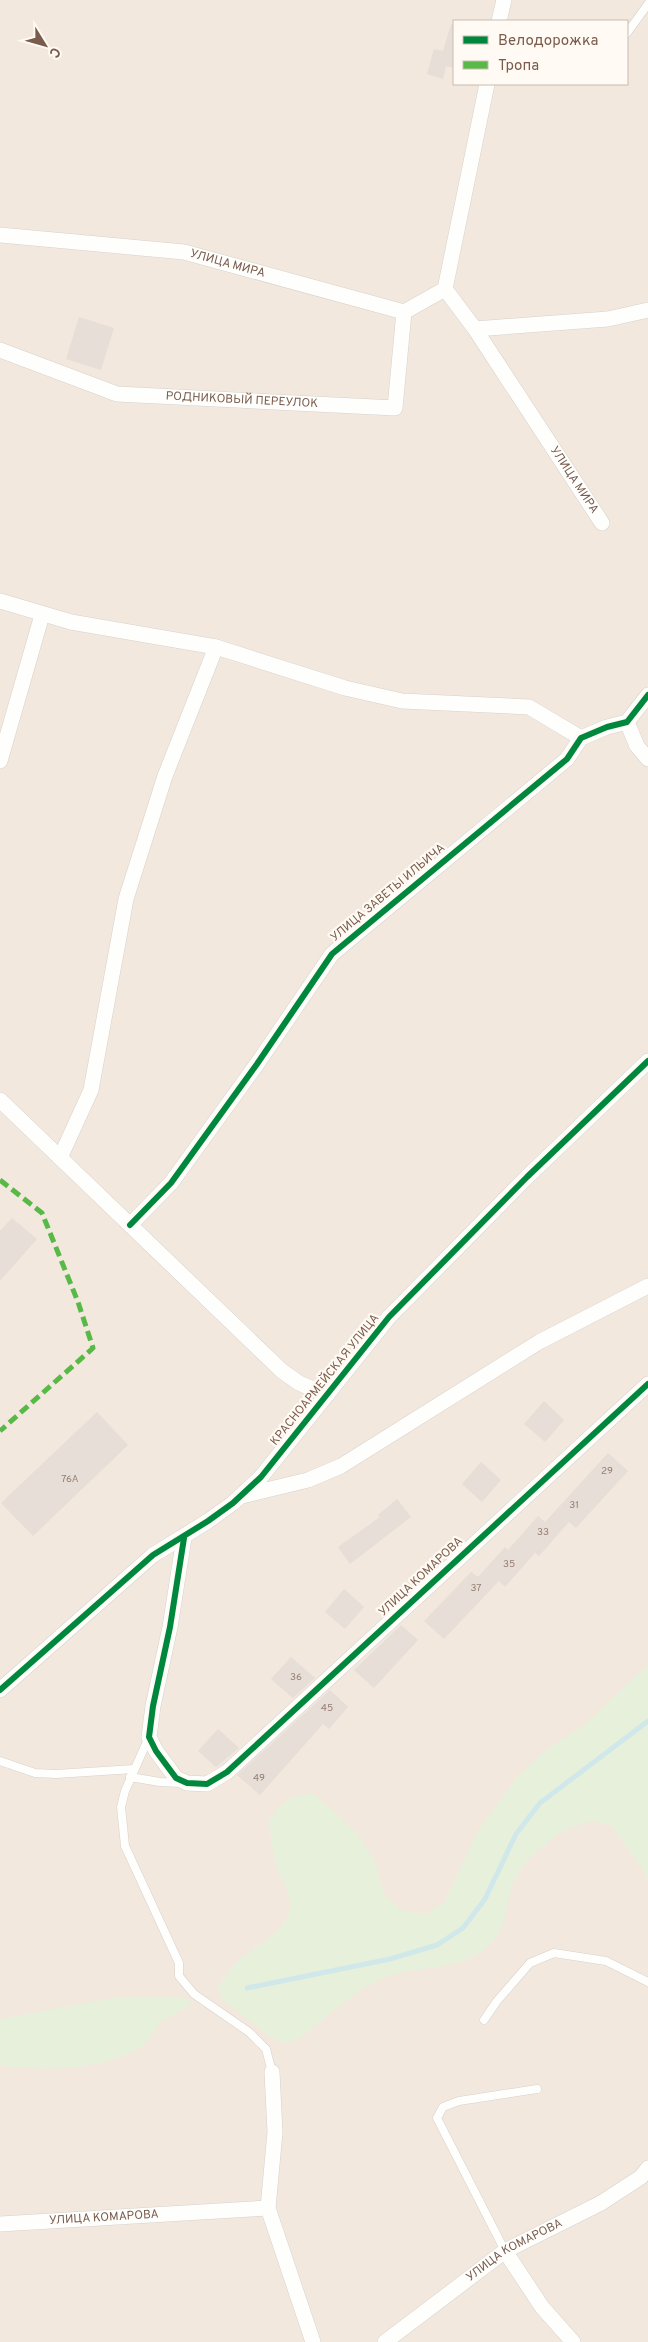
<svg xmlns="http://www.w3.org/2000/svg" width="648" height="2342" font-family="Overpass,sans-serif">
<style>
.residential{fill:#f2e8de;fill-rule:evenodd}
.green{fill:#e7f0db}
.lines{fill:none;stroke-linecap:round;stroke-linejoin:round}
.stream{stroke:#d0e8ea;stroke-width:5}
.building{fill:#e6ded7}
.lane-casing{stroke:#d7d1cb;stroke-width:9}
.street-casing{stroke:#d7d1cb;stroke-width:16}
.lane{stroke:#fefefd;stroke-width:8}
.street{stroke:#fefefd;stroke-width:15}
.quiet{stroke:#58b947;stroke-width:5;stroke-dasharray:10 5;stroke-linecap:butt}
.cycleway-casing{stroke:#fffaf3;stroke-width:9}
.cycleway{stroke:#00873e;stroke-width:6}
.labels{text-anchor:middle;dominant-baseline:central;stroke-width:4.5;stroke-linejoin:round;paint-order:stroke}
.number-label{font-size:10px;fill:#977e72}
.street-label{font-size:12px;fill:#7a5c4d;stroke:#fffaf3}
</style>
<rect width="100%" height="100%" fill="#f9f5f0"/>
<!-- residential -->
<path class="residential" d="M0,0H648V2342H0ZM454,21H627V84H454Z"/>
<!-- green -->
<g class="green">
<path d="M648,1665V1878L612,1826C606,1825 600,1822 594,1822C566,1822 529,1854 516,1877C505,1897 509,1925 493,1941C461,1976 419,1962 381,1979C348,1994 324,2021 295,2041L283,2043L269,2036L222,1999L218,1987C224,1979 229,1969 237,1962C251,1949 287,1931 290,1909C292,1894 281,1880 277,1866C272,1851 271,1836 269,1821C283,1801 289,1794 314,1794L356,1832L374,1860L384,1894L401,1910L427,1914L444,1902L479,1829L517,1777L550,1747L583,1726Z"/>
<path d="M184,1997L192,2004C184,2011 166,2017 160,2023C153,2032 148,2043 138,2049C104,2070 38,2072 0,2065V2019L113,1998Z"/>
</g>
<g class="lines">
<!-- stream -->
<polyline class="stream" points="247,1988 390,1959 437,1945 463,1928 485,1899 516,1834 540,1803 648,1721"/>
</g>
<!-- building -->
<g class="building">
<polygon points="451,24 454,25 454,68 446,66 443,79 427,74 434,49 443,51"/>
<polygon points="79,317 114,328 101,370 66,359"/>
<polygon points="12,1218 37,1239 0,1281 0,1231"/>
<polygon points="544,1401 564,1420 545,1442 524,1424"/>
<polygon points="97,1412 128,1445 33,1536 1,1503"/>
<polygon points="608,1453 628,1471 576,1528 569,1522 539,1556 535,1553 505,1587 499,1581 444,1639 424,1621 471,1572 478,1577 505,1547 508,1550 538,1516 545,1522"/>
<polygon points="481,1462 501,1480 482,1502 462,1484"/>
<polygon points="397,1499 411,1517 350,1564 338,1547 380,1517 378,1515"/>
<polygon points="344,1589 364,1607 345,1629 325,1612"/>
<polygon points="401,1625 418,1640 374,1688 354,1670"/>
<polygon points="291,1657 315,1678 293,1698 271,1679"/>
<polygon points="330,1690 348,1707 329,1729 323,1724 260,1795 237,1775"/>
<polygon points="218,1729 239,1748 216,1767 198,1751"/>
</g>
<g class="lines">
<!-- lane casing -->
<g class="lane-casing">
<g id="lane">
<polyline points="627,33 648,4"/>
<polyline points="149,1737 125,1791 121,1807 125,1846 179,1963 179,1976 194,1994 249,2032 266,2049 272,2072"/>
<polyline points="0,1761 35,1773 56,1774 134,1769"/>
<polyline points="130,1777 160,1782 180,1783"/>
<polyline points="484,2020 497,2001 530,1963 554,1953 606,1961 648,1982"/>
<polyline points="505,2251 437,2118 443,2107 459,2101 537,2089"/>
</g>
</g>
<!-- street casing -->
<g class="street-casing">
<g id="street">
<polyline points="499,21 504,0"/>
<path id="s1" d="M487,84L445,289L475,329L602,523"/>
<path id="s2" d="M0,235L184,252L404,312L445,289"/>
<polyline points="475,329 608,319 648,310"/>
<path id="s3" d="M0,350L117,394L395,408L404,312"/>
<polyline points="0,601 71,622 216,647 345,688 402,701 529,707 581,738"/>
<polyline points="627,722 637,746 648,759"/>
<polyline points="0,761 42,615"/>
<polyline points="0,1100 282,1371 299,1383 327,1395"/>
<polyline points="60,1158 91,1090 126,899 165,776 216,647"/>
<polyline points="130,1225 171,1183 257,1064 332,954 567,759 581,738 607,727 627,722 648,695"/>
<polyline points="242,1496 308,1480 341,1466 539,1342 648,1286"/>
<polyline points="184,1538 170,1627 153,1706 149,1737 156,1751 176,1778 187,1783 207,1784 227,1772 648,1384"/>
<polyline points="0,1690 153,1555 208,1521 233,1503 261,1477 389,1317 527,1177 648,1061"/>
<polyline points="272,2072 275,2132 268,2208 313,2342"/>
<path id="s4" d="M0,2224L268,2208"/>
<polyline points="505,2251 542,2307 573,2342"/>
<path id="s5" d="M385,2342L505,2251L601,2203L641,2177L648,2168"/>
</g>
</g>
<!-- lane -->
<use href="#lane" class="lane"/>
<!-- street -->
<use href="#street" class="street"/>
<!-- quiet -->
<polyline class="quiet" points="0,1180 42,1213 78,1302 93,1348 0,1431"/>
<!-- cycleway casing -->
<g class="cycleway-casing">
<g id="cycleway">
<polyline points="130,1225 171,1183 257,1064 332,954 567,759 581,738 607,727 627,722 648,695"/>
<polyline points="184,1538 170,1627 153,1706 149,1737 156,1751 176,1778 187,1783 207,1784 227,1772 648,1384"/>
<polyline points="0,1690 153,1555 208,1521 233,1503 261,1477 389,1317 527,1177 648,1061"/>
</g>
</g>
<!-- cycleway -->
<use href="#cycleway" class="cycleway"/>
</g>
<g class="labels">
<!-- number labels -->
<g class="number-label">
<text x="607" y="1471">29</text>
<text x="70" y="1479">76А</text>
<text x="574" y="1505">31</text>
<text x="543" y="1532">33</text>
<text x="509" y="1564">35</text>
<text x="476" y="1588">37</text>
<text x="296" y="1677">36</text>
<text x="327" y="1708">45</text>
<text x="259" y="1778">49</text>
</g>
<!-- street labels -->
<g class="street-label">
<text stroke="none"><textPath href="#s2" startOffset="230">УЛИЦА МИРА</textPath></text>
<text stroke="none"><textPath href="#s3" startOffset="250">РОДНИКОВЫЙ ПЕРЕУЛОК</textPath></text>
<text stroke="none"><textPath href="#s1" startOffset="440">УЛИЦА МИРА</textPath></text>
<text transform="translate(388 893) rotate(-40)">УЛИЦА ЗАВЕТЫ ИЛЬИЧА</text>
<text transform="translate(325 1380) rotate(-51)">КРАСНОАРМЕЙСКАЯ УЛИЦА</text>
<text transform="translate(421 1577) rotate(-43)">УЛИЦА КОМАРОВА</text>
<text stroke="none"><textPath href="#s4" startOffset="104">УЛИЦА КОМАРОВА</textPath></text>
<text stroke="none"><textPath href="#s5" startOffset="159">УЛИЦА КОМАРОВА</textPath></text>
</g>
</g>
<!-- legend -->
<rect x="453" y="20" width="175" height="65" fill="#fffaf3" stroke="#cabbb1"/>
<rect x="463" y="36" width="25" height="8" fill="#00873e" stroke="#cabbb1"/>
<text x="498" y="45" font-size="15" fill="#7a5c4d">Велодорожка</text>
<rect x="463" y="61" width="25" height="8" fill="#58b947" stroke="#cabbb1"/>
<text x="498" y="70" font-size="15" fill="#7a5c4d">Тропа</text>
<!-- north arrow -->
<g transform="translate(45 45) rotate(127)" stroke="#fffaf3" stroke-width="4" paint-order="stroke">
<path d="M0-4L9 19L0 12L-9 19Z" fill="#7a5c4d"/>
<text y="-8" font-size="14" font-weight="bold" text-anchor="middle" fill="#7a5c4d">С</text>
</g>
</svg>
